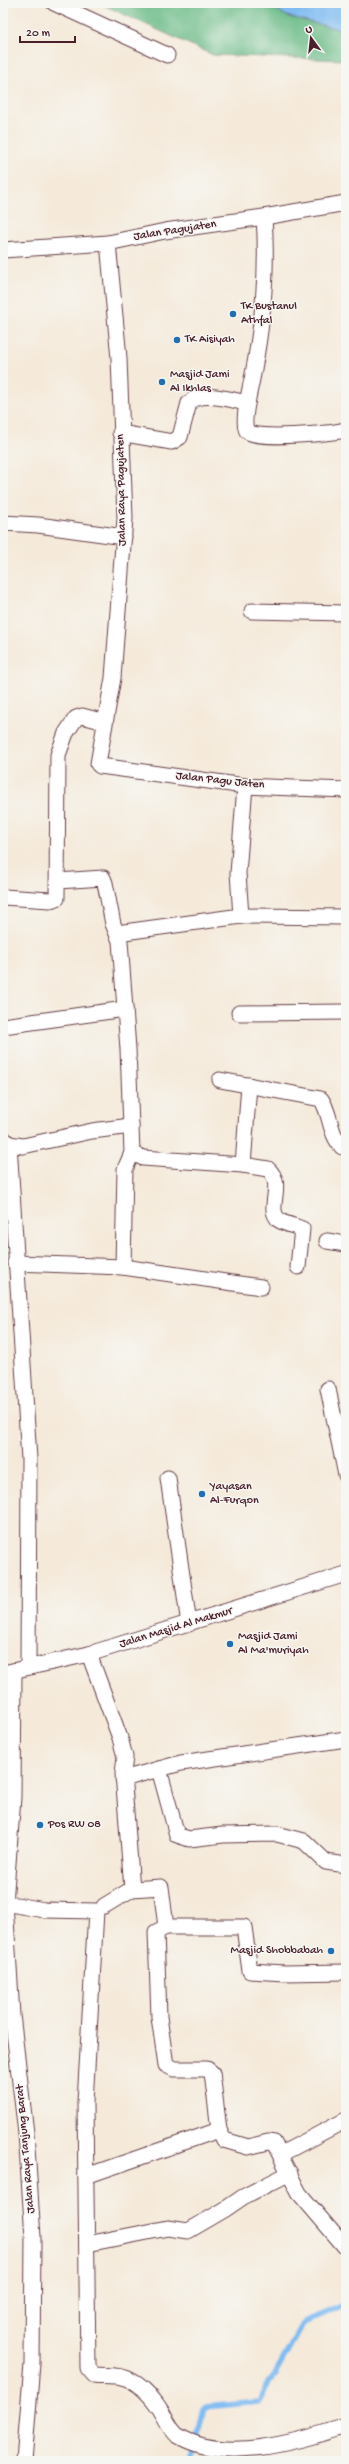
<svg xmlns="http://www.w3.org/2000/svg" width="349" height="2464" font-family="'Gochi Hand',sans-serif">
<style>
.forest{fill:#6cbc88;stroke:#5b6e5a}
.water{fill:#80bcf2;stroke:#656e8e}
.lines{fill:none;stroke-linecap:round;stroke-linejoin:round}
.stream{stroke:#80bcf2;stroke-width:5.5}
.street-casing{stroke:#643d45;stroke-width:17}
.street{stroke:#fff;stroke-width:15}
.poi-dot{fill:#1f6fb2;stroke:#f6f6f2;stroke-width:1.5}
.labels{text-anchor:middle;dominant-baseline:central;stroke-width:3;stroke-linejoin:round;paint-order:stroke}
.street-label{font-size:12px;fill:#4a1f2b;stroke:#f6f6f2}
.poi-label{font-size:12px;fill:#4a1f2b;stroke:#f6f6f2;text-anchor:start}
</style>
<rect width="100%" height="100%" fill="#f6f6f2"/>
<filter id="ink" filterUnits="userSpaceOnUse"><feTurbulence type="fractalNoise" baseFrequency=".025" numOctaves="2"/><feDisplacementMap in="SourceGraphic" scale="8" xChannelSelector="R" yChannelSelector="G"/><feConvolveMatrix kernelMatrix="1 2 1 2 8 2 1 2 1" color-interpolation-filters="sRGB"/></filter>
<filter id="wash" filterUnits="userSpaceOnUse"><feTurbulence type="fractalNoise" baseFrequency=".012" numOctaves="4" result="noise"/><feDisplacementMap in="SourceGraphic" scale="16" xChannelSelector="R" yChannelSelector="G"/><feGaussianBlur stdDeviation="0.9" result="paint"/><feColorMatrix in="noise" values="0 0 0 0 0 0 0 0 0 0 0 0 0 0 0 0 0 1.4 0 .05"/><feComposite in="paint" operator="in"/></filter>
<g filter="url(#wash)">
<rect width="100%" height="100%" fill="#f5eada"/>
<!-- forest -->
<polygon class="forest" points="99,3 266,3 287,16 346,31 346,60 213,55"/>
<!-- water -->
<polygon class="water" points="266,3 346,3 346,31 287,16"/>
<g class="lines">
<!-- stream -->
<polyline class="stream" points="192,2461 204,2407 259,2402 304,2322 346,2304"/>
</g>
</g>
<g filter="url(#ink)">
<g class="lines">
<!-- street casing -->
<g class="street-casing">
<g id="street">
<polyline points="54,3 167,55"/>
<path d="M264,217C268,271 263,322 253,374C251,386 241,422 247,431C255,441 331,433 346,430"/>
<polyline points="108,243 119,358 125,518 113,678 98,764 100,766 245,786 346,790"/>
<polyline points="3,250 108,243 165,231 264,217 346,203"/>
<path d="M120,433L172,442L180,437L189,403C200,390 231,400 247,403"/>
<polyline points="3,523 38,525 124,537"/>
<polyline points="252,611 346,613"/>
<polyline points="58,881 103,878 105,883 113,924 120,941 128,1049 132,1153 125,1169 123,1267"/>
<polyline points="3,897 50,900 57,898 58,755 66,733 76,718 82,716 105,722"/>
<polyline points="241,916 346,917"/>
<polyline points="117,933 241,916 238,873 245,786"/>
<polyline points="239,1013 346,1012"/>
<polyline points="3,1026 125,1009"/>
<path d="M220,1080L321,1099C331,1113 329,1134 342,1147H346"/>
<polyline points="3,1138 9,1144 23,1146 92,1131 131,1126"/>
<polyline points="9,1144 29,1459 28,1667"/>
<path d="M132,1153L143,1158L243,1165L268,1169C286,1185 265,1208 279,1220C284,1224 295,1226 302,1229L298,1267"/>
<polyline points="243,1165 249,1085"/>
<polyline points="327,1241 346,1244"/>
<polyline points="15,1263 123,1267 261,1287"/>
<polyline points="328,1389 346,1475"/>
<polyline points="168,1478 189,1624"/>
<polyline points="89,1654 120,1738 125,1757 123,1773 132,1889"/>
<polyline points="14,1671 13,1797 5,1903 12,2015 26,2133 33,2237 32,2364 24,2461"/>
<polyline points="3,1673 89,1654 346,1574"/>
<polyline points="159,1769 177,1835 189,1839 223,1835 277,1834 304,1841 326,1862 346,1865"/>
<polyline points="123,1779 181,1763 346,1739"/>
<path d="M5,1903L44,1910L96,1911L85,2102L88,2368L94,2375C101,2376 108,2375 115,2376C135,2377 150,2394 160,2409C165,2417 170,2429 177,2435C223,2464 297,2442 346,2426"/>
<polyline points="104,1906 132,1889 161,1887 166,1927"/>
<polyline points="346,1972 285,1973 250,1971 244,1927 166,1927 156,1932 159,2017 166,2065 174,2069 207,2069 212,2073 219,2130 224,2140 248,2147 268,2142 274,2143 299,2193 346,2248"/>
<polyline points="281,2154 346,2120"/>
<polyline points="86,2176 219,2130"/>
<polyline points="87,2244 168,2228 188,2231 224,2210 243,2197 290,2173"/>
</g>
</g>
<!-- street -->
<use href="#street" class="street"/>
</g>
</g>
<!-- markers -->
<g class="poi-dot">
<circle cx="233" cy="314" r="4"/>
<circle cx="177" cy="340" r="4"/>
<circle cx="162" cy="382" r="4"/>
<circle cx="202" cy="1494" r="4"/>
<circle cx="230" cy="1644" r="4"/>
<circle cx="40" cy="1825" r="4"/>
<circle cx="331" cy="1951" r="4"/>
</g>
<g class="labels">
<!-- street labels -->
<g class="street-label">
<text transform="translate(175 231) rotate(-9)">Jalan Pagujaten</text>
<text transform="translate(122 490) rotate(-91)">Jalan Raya Pagujaten</text>
<text transform="translate(220 781) rotate(6)">Jalan Pagu Jaten</text>
<text transform="translate(176 1628) rotate(-17)">Jalan Masjid Al Makmur</text>
<text transform="translate(26 2149) rotate(-95)">Jalan Raya Tanjung Barat</text>
</g>
<!-- poi labels -->
<g class="poi-label">
<text x="241" y="307">TK Bustanul<tspan x="241" dy="14">Athfal</tspan></text>
<text x="185" y="340">TK Aisiyah</text>
<text x="170" y="375">Masjid Jami<tspan x="170" dy="14">Al Ikhlas</tspan></text>
<text x="210" y="1487">Yayasan<tspan x="210" dy="14">Al-Furqon</tspan></text>
<text x="238" y="1637">Masjid Jami<tspan x="238" dy="14">Al Ma'muriyah</tspan></text>
<text x="48" y="1825">Pos RW 08</text>
<text x="323" y="1951" text-anchor="end">Masjid Shobbabah</text>
</g>
</g>
<!-- margin -->
<rect width="349" height="2464" fill="none" stroke="#f6f6f2" stroke-width="16"/>
<!-- north arrow -->
<g transform="translate(311 38) rotate(345)" stroke="#f6f6f2" stroke-width="3" paint-order="stroke">
<path d="M0-3L7 15L0 10L-7 15Z" fill="#4a1f2b"/>
<text y="-6" font-size="11" font-weight="bold" text-anchor="middle" fill="#4a1f2b">U</text>
</g>
<!-- scale -->
<path d="M20 36v6h55v-6" fill="none" stroke="#4a1f2b" stroke-width="2"/>
<text x="26" y="36" font-size="12" fill="#4a1f2b" stroke="#f6f6f2" stroke-width="3" paint-order="stroke">20 m</text>
</svg>
